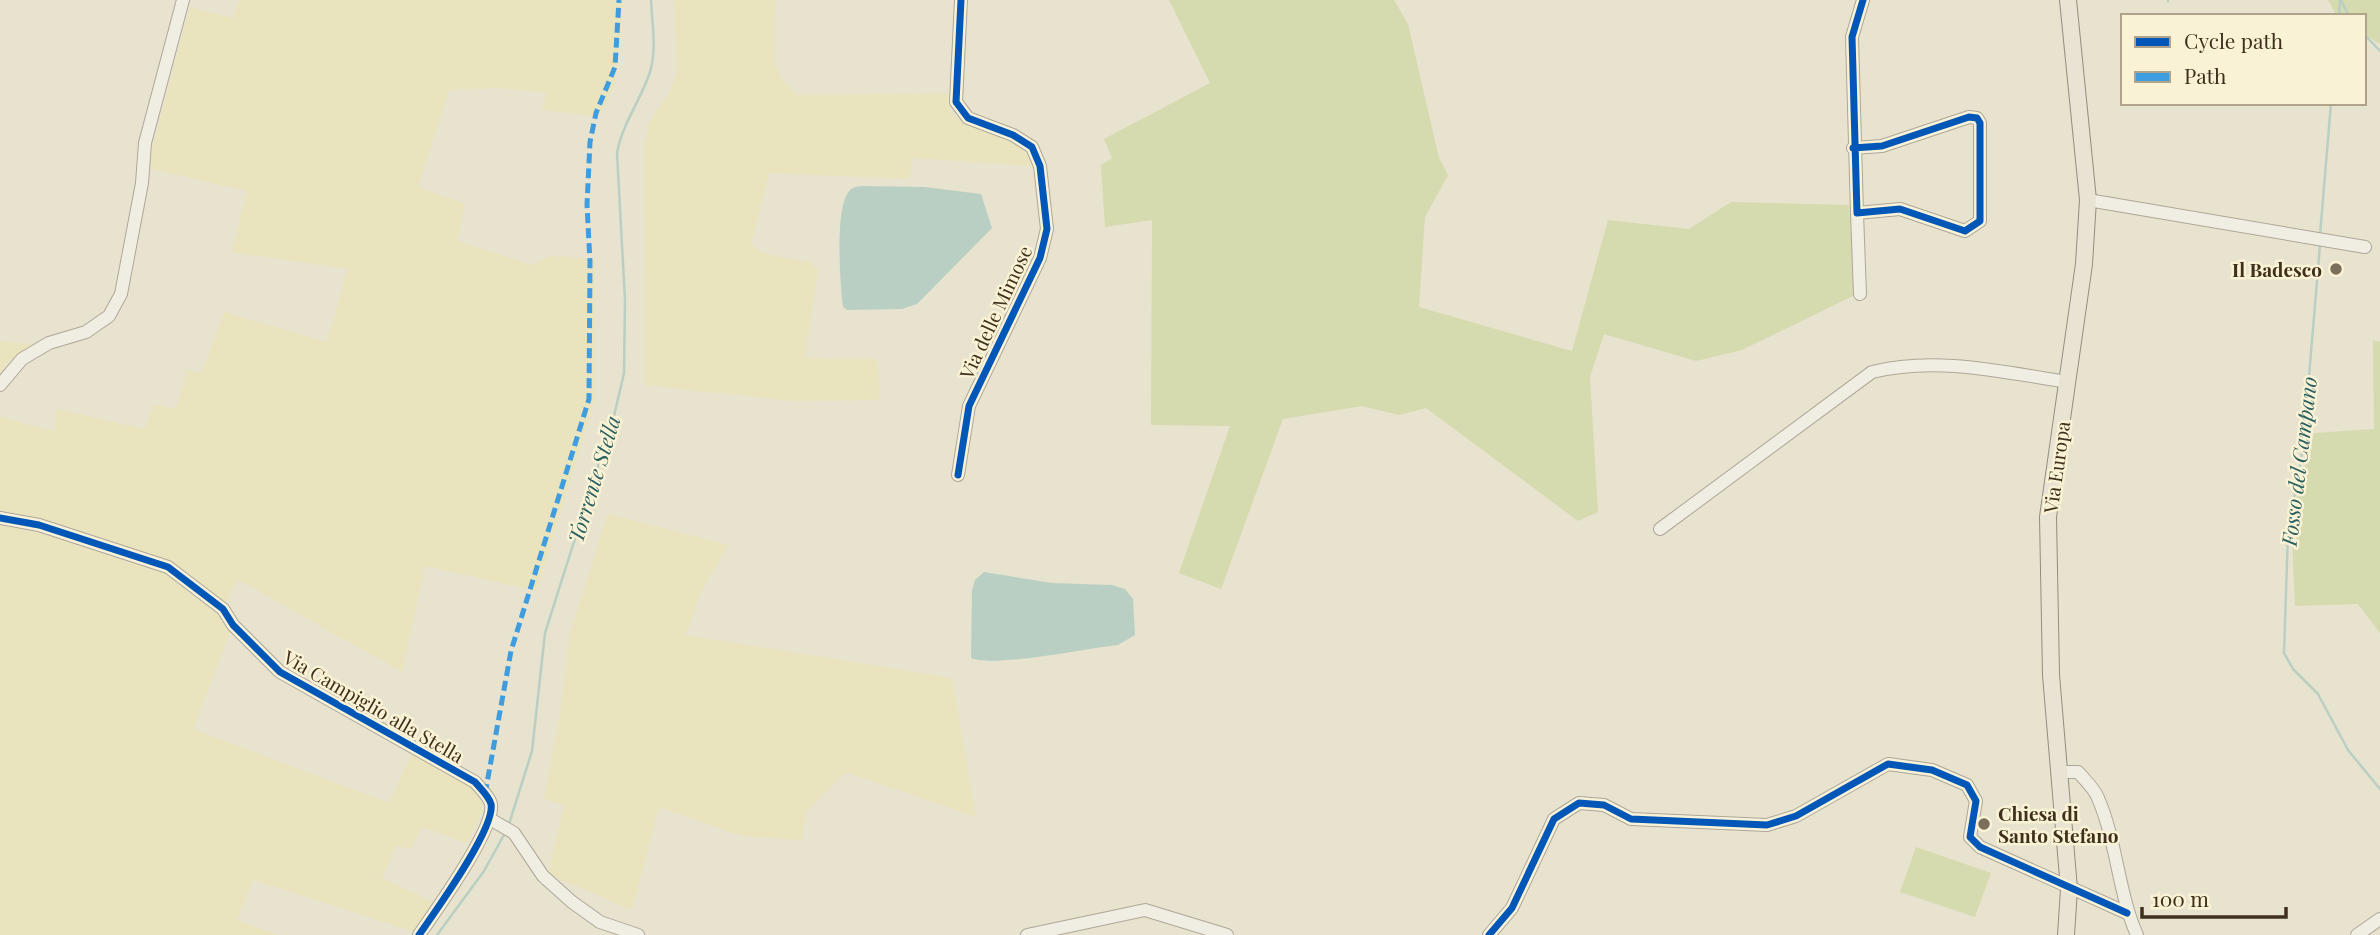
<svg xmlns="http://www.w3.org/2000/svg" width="2380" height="935" font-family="'Playfair Display',serif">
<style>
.farmland{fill:#e9e4be}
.green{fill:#d6daaf}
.water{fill:#bacfc4}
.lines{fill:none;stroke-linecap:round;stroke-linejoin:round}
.stream{stroke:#bacfc4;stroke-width:2.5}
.minor-casing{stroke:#aea798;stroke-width:14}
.major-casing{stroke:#938d7e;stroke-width:18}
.minor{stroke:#f0ede2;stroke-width:12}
.major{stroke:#e8e3d2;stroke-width:16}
.quiet{stroke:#3f9ddf;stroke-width:5;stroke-dasharray:10 5;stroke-linecap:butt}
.cycleway-casing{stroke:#faf2d5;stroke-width:11}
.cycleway{stroke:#0057b8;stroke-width:7}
.poi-dot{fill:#7a6f5b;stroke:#faf2d5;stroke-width:2.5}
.labels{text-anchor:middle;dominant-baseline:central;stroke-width:5;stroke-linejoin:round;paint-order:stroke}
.poi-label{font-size:19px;font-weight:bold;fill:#3f301d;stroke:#faf2d5;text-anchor:end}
.street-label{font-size:19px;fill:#3f301d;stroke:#faf2d5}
.water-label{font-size:21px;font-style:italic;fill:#2b6061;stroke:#faf2d5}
</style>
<rect width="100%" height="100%" fill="#e8e3ce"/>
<!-- farmland -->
<g class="farmland">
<polygon points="239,0 624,0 615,86 599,117 543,110 546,93 497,88 449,90 418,187 465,204 457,241 532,265 549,256 595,259 595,400 537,591 425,566 402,672 237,579 219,617 230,632 193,729 389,803 412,753 449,770 474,788 482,800 482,812 467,843 422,827 411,849 396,846 382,878 435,903 415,932 253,880 237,920 278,935 0,935 0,417 54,431 57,409 144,429 154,404 176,409 187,370 202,373 224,312 327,342 348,269 232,252 247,191 147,168 190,7 233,18"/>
<polygon points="674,0 775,0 774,61 782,79 797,95 948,93 952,114 971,126 1014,143 1031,155 1035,166 912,158 909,179 769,173 751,245 762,253 813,263 818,270 805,358 877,359 880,400 791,401 645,385 644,146 650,121 672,88 677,70"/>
<polygon points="0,341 39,345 7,362 0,374"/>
<polygon points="608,514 728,545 700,594 686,635 952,678 976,817 846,772 806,811 802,840 742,836 659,807 632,910 548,874 564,805 544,799 560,713 570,633"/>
</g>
<!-- green -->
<g class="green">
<polygon points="1169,0 1394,0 1408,24 1439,158 1448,175 1425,217 1419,307 1572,351 1608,220 1689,229 1731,202 1849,205 1855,295 1742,350 1696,361 1604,334 1590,377 1598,512 1578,521 1426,408 1399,415 1362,406 1283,419 1221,589 1179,573 1230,426 1151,425 1152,220 1105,227 1101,165 1112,158 1104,139 1210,83"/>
<polygon points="2328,0 2380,0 2380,44 2364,34 2364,16 2337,16"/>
<polygon points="2373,340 2380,342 2380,633 2358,604 2295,606 2291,515 2314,433 2374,429"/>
<polygon points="1916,847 1991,873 1975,917 1900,892"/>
</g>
<!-- water -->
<g class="water">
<path d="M862,186L925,187L981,194L992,228L917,304L902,309L847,310L843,307C840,284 835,211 848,193C851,187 856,187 862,186Z"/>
<path d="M984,572L1052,583L1112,585L1125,589L1133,599L1135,635L1118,645C1088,648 995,668 971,658L972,590L975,580Z"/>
</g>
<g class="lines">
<!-- stream -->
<g class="stream">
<polyline points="2168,0 2168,1"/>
<polyline points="2341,0 2349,16"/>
<polyline points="2339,16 2340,0"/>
<polyline points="2364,34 2380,51"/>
<polyline points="2320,235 2331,103"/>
<polyline points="2320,245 2303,448 2288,533 2284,653 2293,669 2318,694 2348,750 2380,789"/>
<path d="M509,824L532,751L545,633L614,416L624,373L625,300L617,153C622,124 641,100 650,72C657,48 652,24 651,0"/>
<polyline points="437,935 484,871 505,833"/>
</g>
<!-- minor casing -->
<g class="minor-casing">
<g id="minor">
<polyline points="1853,148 1882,146 1969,117 1977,118 1980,123 1980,221 1965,231 1900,209 1857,213 1852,37 1863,0"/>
<polyline points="2088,200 2365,247"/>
<polyline points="1857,213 1860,294"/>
<polyline points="0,385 22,359 49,343 86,332 109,316 121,294 142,183 145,143 183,0"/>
<polyline points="958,475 969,406 1040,258 1047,229 1040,166 1032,147 1013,135 968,118 956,102 961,0"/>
<path d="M0,518L39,525L168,567L223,609L233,625L280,672L475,782C480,788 489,796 491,804C496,828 434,913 419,935"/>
<path d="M1660,529L1872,372C1937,356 2002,372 2068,382"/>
<path d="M2058,772H2078C2085,780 2094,788 2098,798C2117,842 2118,892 2137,935"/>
<polyline points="490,819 514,833 543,876 572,902 600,922 638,935"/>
<polyline points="1027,935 1145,910 1227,935"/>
<polyline points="1489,935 1512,908 1554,819 1579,803 1604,805 1631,819 1767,825 1796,816 1888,764 1932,770 1967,785 1976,801 1970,837 1980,847 2127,913"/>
<polyline points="2357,935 2380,919"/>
</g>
</g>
<!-- major casing -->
<g class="major-casing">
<polyline id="major" points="2066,935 2069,889 2051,675 2048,517 2084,264 2088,200 2068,0"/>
</g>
<!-- minor -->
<use href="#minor" class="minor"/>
<!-- major -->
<use href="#major" class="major"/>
<!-- quiet -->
<polyline class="quiet" points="485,794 511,651 589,399 590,262 587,205 590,142 596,113 615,67 619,0"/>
<!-- cycleway casing -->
<g class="cycleway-casing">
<g id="cycleway">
<polyline points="1853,148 1882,146 1969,117 1977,118 1980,123 1980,221 1965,231 1900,209 1857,213 1852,37 1863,0"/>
<polyline points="958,475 969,406 1040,258 1047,229 1040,166 1032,147 1013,135 968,118 956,102 961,0"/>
<path d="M0,518L39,525L168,567L223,609L233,625L280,672L475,782C480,788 489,796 491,804C496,828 434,913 419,935"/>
<polyline points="1489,935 1512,908 1554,819 1579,803 1604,805 1631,819 1767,825 1796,816 1888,764 1932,770 1967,785 1976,801 1970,837 1980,847 2127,913"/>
</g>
</g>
<!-- cycleway -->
<use href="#cycleway" class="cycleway"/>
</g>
<!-- markers -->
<g class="poi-dot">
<circle cx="2336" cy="269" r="7"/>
<circle cx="1984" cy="824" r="7"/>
</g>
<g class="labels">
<!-- poi labels -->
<g class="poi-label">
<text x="2322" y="269">Il Badesco</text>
<text x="1998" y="813" text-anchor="start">Chiesa di<tspan x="1998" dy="22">Santo Stefano</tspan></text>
</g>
<!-- street labels -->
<g class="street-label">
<text transform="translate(995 312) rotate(-65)">Via delle Mimose</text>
<text transform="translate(2056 467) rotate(-82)">Via Europa</text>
<text transform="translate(374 706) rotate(30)">Via Campiglio alla Stella</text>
</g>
<!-- water labels -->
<g class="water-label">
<text transform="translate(2298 461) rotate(-83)">Fosso del Campano</text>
<text transform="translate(593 479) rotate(-73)">Torrente Stella</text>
</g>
</g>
<!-- legend -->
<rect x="2121" y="14" width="245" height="91" fill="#faf2d5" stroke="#afa48b" stroke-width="2"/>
<rect x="2135" y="37" width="35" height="10" fill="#0057b8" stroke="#afa48b" stroke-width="2"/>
<text x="2184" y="49" font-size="21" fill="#3f301d">Cycle path</text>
<rect x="2135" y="72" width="35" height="10" fill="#3f9ddf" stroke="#afa48b" stroke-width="2"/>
<text x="2184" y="84" font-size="21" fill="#3f301d">Path</text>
<!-- scale -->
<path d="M2142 907v10h144v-10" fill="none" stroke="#3f301d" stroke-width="3.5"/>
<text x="2152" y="907" font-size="21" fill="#3f301d" stroke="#faf2d5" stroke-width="5" paint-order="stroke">100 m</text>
</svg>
